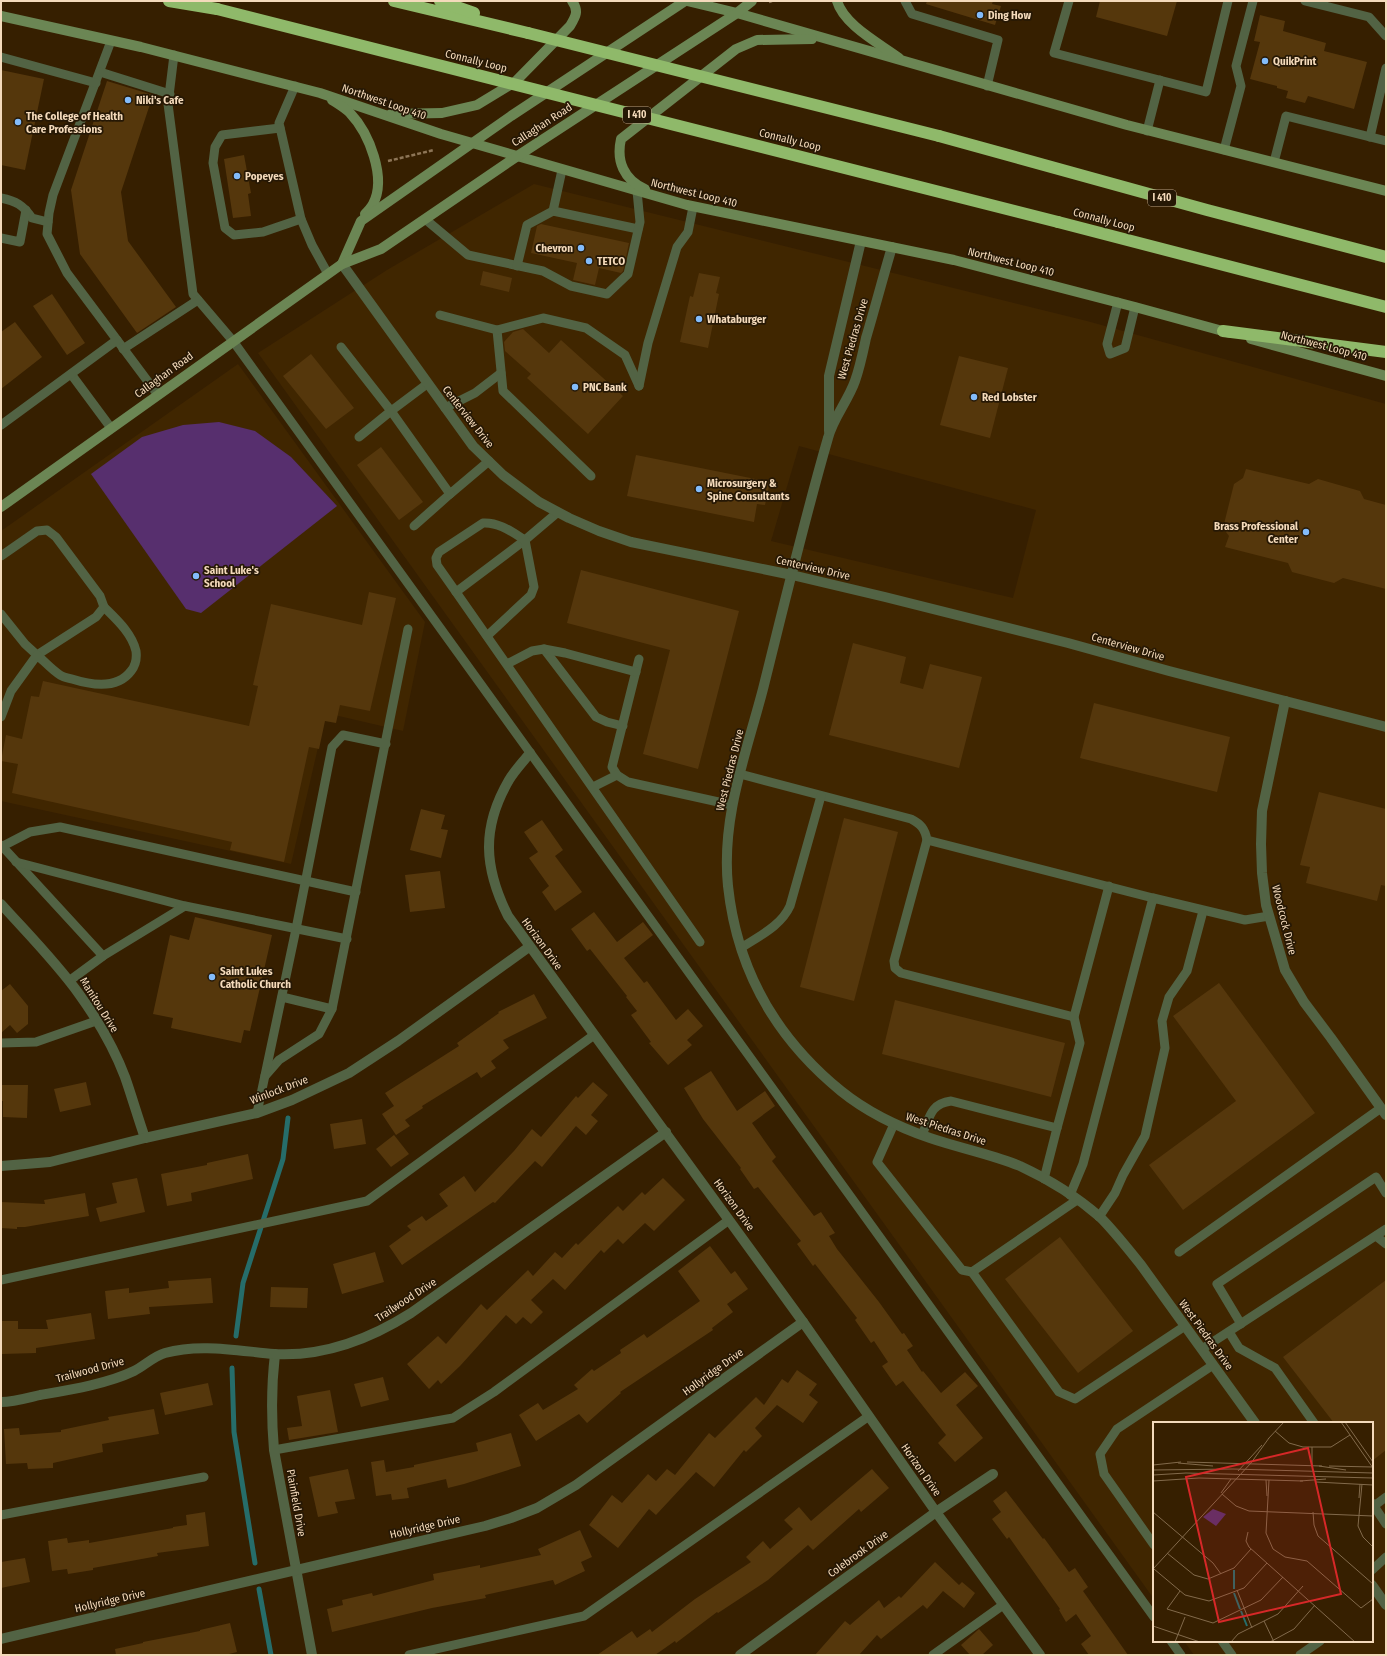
<svg xmlns="http://www.w3.org/2000/svg" width="1387" height="1656" font-family="'Fira Sans Condensed',sans-serif">
<style>
.built{fill:#402600;fill-rule:evenodd}
.green{fill:#572f6e}
.lines{fill:none;stroke-linecap:round;stroke-linejoin:round}
.stream{stroke:#266d6a;stroke-width:5}
.building{fill:#55370c}
.path{stroke:#8d7556;stroke-width:2.5;stroke-dasharray:4 2;stroke-linecap:butt}
.service{stroke:#526344;stroke-width:9}
.minor{stroke:#526344;stroke-width:10}
.secondary{stroke:#6b8654;stroke-width:10}
.motorway{stroke:#8fb96a;stroke-width:12}
.motorway-bridge{stroke:#8fb96a;stroke-width:12}
.poi-dot{fill:#83bcfb;stroke:#261805;stroke-width:1.5}
.labels{text-anchor:middle;dominant-baseline:central;stroke-width:3.5;stroke-linejoin:round;paint-order:stroke}
.shield{fill:#261805;stroke:#b6a084;stroke-width:1}
.shield-label{font-size:10px;font-weight:bold;fill:#f4dabb}
.poi-label{font-size:11px;font-weight:bold;fill:#f4dabb;stroke:#261805;text-anchor:start}
.street-label{font-size:11px;fill:#f4dabb;stroke:#261805}
.inset-river{fill:none;stroke:#266d6a;stroke-width:2}
.inset-road{fill:none;stroke:#826a4b;stroke-width:1}
.view{fill:#d62828;fill-opacity:0.15;stroke:#d62828;stroke-width:2}
.inset-edge{fill:none;stroke:#f4dabb;stroke-width:2}
</style>
<rect width="100%" height="100%" fill="#361f00"/>
<!-- built -->
<g class="built">
<path d="M534,184L1087,321L1386,404V1655H1194L1184,1641H1372V1423H1154V1599L258,353L387,270ZM799,446L1036,510L1013,598L771,541Z"/>
<polygon points="238,364 425,622 403,731 326,713 291,864 1,801 1,531"/>
</g>
<!-- green -->
<polygon class="green" points="219,422 255,431 291,457 337,506 201,613 186,609 91,474 142,437 183,425"/>
<g class="lines">
<!-- stream -->
<g class="stream">
<polyline points="236,1336 243,1283 283,1159 288,1118"/>
<polyline points="232,1368 234,1432 255,1563"/>
<polyline points="259,1589 271,1655"/>
</g>
</g>
<!-- building -->
<g class="building">
<polygon points="927,1 993,1 992,4 1001,6 995,25 926,4"/>
<polygon points="1100,1 1177,1 1167,36 1096,17"/>
<polygon points="1260,15 1285,21 1283,31 1326,43 1324,51 1367,62 1354,109 1308,96 1305,103 1286,98 1288,91 1277,88 1277,86 1250,79 1260,42 1254,41"/>
<polygon points="1,70 44,79 25,170 1,165"/>
<polygon points="107,81 153,95 121,192 128,241 176,307 137,333 80,254 71,190"/>
<polygon points="244,155 251,193 248,194 251,216 233,218 224,159"/>
<polygon points="541,224 629,243 623,271 621,273 599,268 595,285 573,280 577,263 531,253 537,226"/>
<polygon points="483,271 512,278 509,292 480,285"/>
<polygon points="699,273 720,277 716,293 719,294 708,348 680,342 690,296 693,297"/>
<polygon points="52,294 85,343 67,355 33,306"/>
<polygon points="15,322 42,357 1,389 1,332"/>
<polygon points="523,329 549,353 561,340 623,396 588,434 527,378 531,374 505,351 504,342 513,332"/>
<polygon points="311,354 354,408 326,429 283,376"/>
<polygon points="959,356 1008,368 990,438 940,425"/>
<polygon points="381,447 423,502 399,520 357,465"/>
<polygon points="636,455 770,482 765,505 757,504 754,522 627,496"/>
<polygon points="1246,469 1309,484 1318,479 1360,491 1364,499 1386,505 1386,589 1343,578 1334,583 1292,572 1288,563 1225,547 1229,536 1223,528 1234,484 1243,478"/>
<polygon points="581,570 739,611 698,769 643,754 670,650 567,623"/>
<polygon points="369,592 396,598 370,711 340,705 336,723 325,721 319,749 309,747 284,862 230,850 232,842 12,793 18,764 1,761 6,735 22,739 31,696 39,697 43,681 249,726 258,686 253,685 271,604 362,625"/>
<polygon points="853,643 906,657 900,683 923,689 930,664 982,677 959,768 829,735"/>
<polygon points="1094,703 1230,737 1217,792 1080,758"/>
<polygon points="1319,792 1386,809 1386,886 1381,885 1377,901 1306,883 1310,867 1300,865"/>
<polygon points="421,809 445,815 441,829 448,830 441,858 410,850"/>
<polygon points="844,818 898,832 854,1001 800,987"/>
<polygon points="542,820 563,850 555,856 582,892 555,911 542,892 549,886 529,858 538,852 524,832"/>
<polygon points="440,871 445,908 410,912 405,875"/>
<polygon points="594,912 617,942 643,922 653,935 624,958 644,983 647,981 676,1020 688,1009 703,1026 687,1040 692,1045 668,1065 649,1043 651,1042 631,1015 637,1011 626,997 627,996 590,949 587,951 571,929"/>
<polygon points="195,917 272,935 250,1031 244,1030 241,1043 171,1028 173,1018 153,1014 170,935 189,940"/>
<polygon points="1219,983 1315,1113 1183,1210 1149,1165 1236,1101 1173,1016"/>
<polygon points="10,984 28,1006 28,1024 17,1033 10,1025 1,1033 1,991"/>
<polygon points="534,994 547,1018 503,1040 509,1048 491,1061 496,1068 481,1078 477,1072 422,1106 423,1108 405,1120 410,1126 396,1135 382,1114 394,1106 385,1093 459,1046 457,1043 499,1013 498,1012"/>
<polygon points="895,1000 1065,1043 1051,1097 882,1054"/>
<polygon points="711,1071 737,1111 765,1091 775,1106 752,1123 776,1157 772,1161 814,1216 821,1212 835,1233 829,1236 837,1249 879,1302 902,1334 904,1333 913,1346 907,1350 922,1372 923,1371 941,1393 965,1372 978,1386 956,1405 983,1438 955,1462 938,1443 946,1435 903,1381 896,1386 882,1366 888,1362 874,1341 871,1343 855,1320 857,1318 815,1264 813,1266 797,1244 801,1241 758,1187 754,1189 740,1169 741,1168 703,1119 684,1088"/>
<polygon points="86,1082 91,1105 60,1112 54,1089"/>
<polygon points="593,1082 608,1095 591,1115 598,1121 586,1135 576,1126 542,1167 535,1161 495,1203 493,1202 402,1265 389,1246 411,1230 407,1226 422,1216 426,1221 448,1206 439,1194 464,1176 475,1192 514,1151 532,1129 541,1137 576,1096 578,1098"/>
<polygon points="1,1085 28,1085 27,1118 3,1117 3,1101 1,1101"/>
<polygon points="362,1119 366,1144 334,1149 330,1124"/>
<polygon points="394,1135 409,1154 391,1167 376,1149"/>
<polygon points="248,1154 253,1179 191,1193 192,1201 167,1206 161,1174 207,1165 207,1163"/>
<polygon points="137,1178 145,1212 100,1222 96,1208 117,1203 112,1183"/>
<polygon points="663,1178 685,1200 654,1231 645,1223 623,1244 618,1239 604,1253 601,1250 565,1290 553,1279 531,1300 543,1312 531,1324 523,1317 516,1324 506,1315 460,1366 441,1384 438,1380 429,1389 407,1364 438,1336 446,1344 481,1304 487,1310 528,1270 533,1276 555,1252 562,1258 576,1243 578,1245 618,1206 623,1211 642,1192 645,1195"/>
<polygon points="85,1193 89,1216 25,1227 17,1227 17,1229 1,1228 1,1202 45,1204 44,1200"/>
<polygon points="1060,1237 1133,1331 1078,1373 1005,1279"/>
<polygon points="710,1246 731,1274 735,1271 748,1289 727,1304 733,1312 712,1328 713,1330 620,1392 621,1393 587,1423 579,1414 536,1441 519,1415 538,1403 543,1410 578,1389 574,1385 592,1369 594,1371 621,1353 620,1350 644,1334 647,1338 700,1301 678,1271"/>
<polygon points="375,1252 384,1282 342,1294 333,1264"/>
<polygon points="211,1278 213,1303 149,1307 150,1314 108,1319 105,1291 129,1288 129,1293 169,1288 168,1281"/>
<polygon points="1386,1280 1386,1450 1372,1461 1372,1423 1334,1423 1283,1357"/>
<polygon points="271,1287 308,1288 307,1308 270,1307"/>
<polygon points="91,1313 95,1339 36,1348 36,1353 2,1354 1,1321 18,1321 18,1329 48,1329 46,1320"/>
<polygon points="797,1370 817,1384 809,1395 818,1402 803,1423 777,1405 755,1428 762,1436 746,1452 744,1450 714,1487 696,1472 656,1515 649,1509 618,1548 589,1525 612,1495 622,1503 648,1474 656,1481 667,1469 675,1475 709,1433 715,1438 756,1397 764,1405 782,1379 788,1383"/>
<polygon points="383,1377 389,1400 361,1407 354,1384"/>
<polygon points="208,1383 213,1405 165,1415 160,1393"/>
<polygon points="330,1390 338,1432 289,1440 287,1428 302,1426 297,1396"/>
<polygon points="154,1409 159,1434 102,1444 103,1452 53,1463 53,1468 28,1469 27,1463 6,1464 4,1429 19,1428 20,1435 61,1432 61,1430 109,1420 108,1417"/>
<polygon points="511,1433 521,1466 464,1484 448,1488 446,1479 407,1488 409,1498 392,1500 391,1494 376,1496 371,1462 384,1460 386,1472 414,1467 414,1465 478,1451 476,1443"/>
<polygon points="348,1469 355,1499 335,1502 338,1513 318,1517 309,1477"/>
<polygon points="872,1469 889,1488 861,1512 859,1509 813,1550 808,1545 768,1580 718,1613 717,1612 676,1643 675,1641 655,1655 597,1655 632,1631 637,1638 650,1629 652,1632 695,1599 751,1562 746,1557 763,1541 770,1549 793,1529 784,1520 799,1507 811,1521"/>
<polygon points="1006,1491 1043,1539 1044,1538 1069,1572 1075,1568 1088,1587 1083,1591 1128,1655 1089,1655 1081,1644 1091,1636 1076,1614 1066,1622 1059,1610 1060,1609 1009,1537 1007,1539 992,1519 1001,1512 993,1501"/>
<polygon points="205,1512 209,1546 157,1553 158,1556 93,1568 93,1570 68,1574 67,1569 52,1571 48,1541 67,1538 68,1543 89,1540 89,1543 173,1528 173,1527 187,1525 186,1515"/>
<polygon points="580,1530 592,1557 581,1562 585,1571 555,1585 553,1580 485,1595 486,1598 432,1608 332,1632 327,1609 343,1605 342,1600 372,1593 373,1596 434,1580 433,1574 480,1565 480,1568 541,1555 538,1549"/>
<polygon points="25,1558 30,1582 1,1588 1,1562"/>
<polygon points="935,1562 959,1585 962,1582 975,1593 964,1608 943,1591 927,1609 923,1605 881,1639 877,1635 859,1655 815,1655 845,1621 850,1625 879,1600 884,1608 899,1596 901,1598"/>
<polygon points="230,1623 237,1652 225,1655 116,1655 115,1649 143,1643 143,1642 200,1631 200,1630"/>
<polygon points="979,1629 993,1645 982,1655 970,1655 961,1645"/>
</g>
<g class="lines">
<!-- path -->
<g class="path">
<polyline points="769,2 772,1"/>
<polyline points="388,161 434,150"/>
</g>
<!-- service -->
<g class="service">
<polyline points="905,1 912,14 998,40 987,86"/>
<polyline points="1069,1 1054,53 1206,92 1228,1"/>
<polyline points="1305,1 1369,17 1386,36"/>
<polyline points="111,41 53,195 49,213 47,234 67,273 158,395"/>
<polyline points="174,55 168,104 193,294 233,341 1154,1617"/>
<polyline points="1,57 96,83"/>
<polyline points="100,72 170,94"/>
<polyline points="295,86 279,123 301,219 312,245 328,274"/>
<polyline points="280,128 222,135 215,147 213,163 225,228 234,235 263,232 301,219"/>
<polyline points="1147,131 1160,80"/>
<polyline points="1370,137 1386,68"/>
<polyline points="1224,150 1241,86 1236,66 1253,1"/>
<polyline points="1274,162 1286,116 1386,141"/>
<path d="M1,198C16,201 23,205 32,218L48,222"/>
<polyline points="553,211 638,229"/>
<polyline points="425,219 468,255 543,271 571,286 607,294 628,274 640,222 637,191"/>
<polyline points="1,238 20,242 26,210"/>
<polyline points="517,266 527,225 553,211 562,170"/>
<polyline points="1118,302 1107,344 1110,354 1125,348 1135,307"/>
<polyline points="440,315 497,330 503,391 591,476"/>
<polyline points="497,330 543,318 586,328 625,355 639,386"/>
<polyline points="341,347 391,411 427,384"/>
<polyline points="123,349 198,300"/>
<polyline points="71,374 111,428"/>
<polyline points="639,386 648,343 677,247 688,232 693,207"/>
<polyline points="445,408 475,393 501,373"/>
<polyline points="1,425 117,340"/>
<polyline points="359,437 391,411 450,494 489,461"/>
<polyline points="558,512 525,540 456,592 700,942"/>
<polyline points="414,526 450,494"/>
<polyline points="1,556 37,531 47,530 56,537 100,596 104,607 96,617 37,655 25,644 1,614"/>
<path d="M456,592L437,565L436,558L439,552L483,523C499,522 512,532 525,540L534,587L531,595L487,636"/>
<polyline points="544,649 596,717 607,722 623,726"/>
<polyline points="639,659 612,767 617,775 628,782 732,805"/>
<polyline points="507,664 532,651 544,649 565,653 636,672"/>
<path d="M1,717L11,691L37,655C44,661 52,670 60,675C63,677 68,678 72,679C91,685 117,690 131,671C136,665 137,659 136,651C132,633 116,619 104,607"/>
<path d="M740,774L911,819C921,824 925,829 927,840L1153,898"/>
<polyline points="593,787 617,775"/>
<polyline points="927,840 894,961 895,968 901,973 1074,1017"/>
<polyline points="1,845 103,956"/>
<polyline points="1,847 30,832 60,827 356,892"/>
<polyline points="16,862 185,906 347,939"/>
<path d="M741,948C759,936 781,926 790,906L821,796"/>
<polyline points="69,981 103,956 185,906"/>
<polyline points="282,997 332,1009"/>
<polyline points="1,1043 36,1042 96,1021"/>
<polyline points="265,1076 279,1060 319,1034 332,1009 408,629"/>
<polyline points="257,1113 296,929 332,747 343,735 386,744"/>
<polyline points="894,1124 877,1162 962,1270 972,1272 1077,1200"/>
<polyline points="1057,1128 1080,1043 1074,1017 1109,886"/>
<path d="M922,1135C930,1117 930,1104 951,1101L1057,1128L1044,1179"/>
<polyline points="1070,1195 1083,1164 1153,898 1245,920 1269,916"/>
<polyline points="1099,1217 1115,1193 1123,1175 1145,1136 1165,1048 1162,1021 1169,997 1187,971 1203,911"/>
<polyline points="1376,1236 1386,1244"/>
<polyline points="1179,1252 1381,1108"/>
<polyline points="972,1272 1059,1392 1075,1399 1185,1326"/>
<polyline points="1,1280 367,1201 594,1035"/>
<polyline points="1241,1324 1217,1284 1376,1177 1386,1193"/>
<polyline points="1229,1332 1239,1348 1275,1368 1314,1423"/>
<polyline points="1202,1349 1386,1229"/>
<polyline points="274,1450 453,1418 494,1392 729,1220"/>
<polyline points="1372,1503 1386,1524"/>
<polyline points="1374,1506 1386,1497"/>
<polyline points="1,1515 204,1477"/>
<polyline points="1154,1545 1104,1474 1100,1454 1117,1429 1213,1365"/>
<polyline points="1372,1570 1386,1557"/>
<polyline points="1171,1641 1181,1655"/>
<polyline points="1222,1641 1232,1655"/>
<polyline points="409,1655 584,1616 869,1416"/>
<polyline points="933,1655 1003,1605"/>
<polyline points="1300,1655 1320,1641"/>
</g>
<!-- minor -->
<g class="minor">
<path d="M892,247C883,277 875,308 866,338C863,352 860,367 855,381C848,401 833,418 828,438C804,521 784,605 763,689C746,754 721,818 728,886C737,970 776,1038 841,1091C867,1112 898,1127 930,1138C959,1148 991,1154 1020,1166C1048,1179 1077,1197 1100,1217C1115,1232 1128,1249 1141,1265L1255,1423"/>
<polyline points="342,264 473,446 503,475 539,502 569,518 599,531 631,542 792,575 885,597 1068,643 1169,671 1386,727"/>
<polyline points="829,431 829,376 861,241"/>
<polyline points="1285,701 1262,811 1261,844 1262,873 1266,905 1285,970 1304,1002 1331,1038 1386,1115"/>
<path d="M530,753C523,762 515,770 509,780C481,828 484,868 508,916L803,1322L936,1512L1040,1655"/>
<path d="M1,904C28,934 56,962 79,994C97,1019 114,1048 125,1077C132,1097 138,1118 145,1138"/>
<polyline points="1,1166 50,1162 145,1138 257,1113 292,1100 349,1073 398,1041 529,947"/>
<path d="M275,1354C271,1388 271,1415 274,1450L312,1655"/>
<path d="M1,1402C14,1402 27,1398 40,1395C69,1390 107,1384 134,1371C144,1366 154,1356 165,1353C200,1343 238,1351 274,1354C324,1357 370,1339 411,1313L666,1132"/>
<polyline points="1372,1585 1386,1605"/>
<polyline points="1,1639 485,1526 511,1518 537,1508 576,1485 803,1322"/>
<polyline points="740,1655 936,1512 993,1474"/>
</g>
<!-- secondary -->
<g class="secondary">
<polyline points="687,1 737,13 1127,125 1386,191"/>
<path d="M837,1C844,25 879,43 899,58"/>
<polyline points="1,16 141,47 320,93 441,134 687,205 954,260 1135,307 1230,333"/>
<path d="M332,100C338,104 345,108 350,113C369,133 387,178 373,204C371,208 368,211 365,214"/>
<path d="M391,114L442,113L477,105L515,82L570,26C576,16 579,11 572,1"/>
<path d="M645,189C624,180 616,161 621,139L736,49L757,40L812,39"/>
<polyline points="342,264 361,221 511,116 685,1"/>
<polyline points="1251,339 1386,376"/>
<polyline points="1,507 342,264 381,249 516,157 737,13 752,1"/>
</g>
<!-- motorway -->
<g class="motorway">
<polyline points="169,1 217,9"/>
<polyline points="394,1 528,33"/>
<polyline points="440,1 474,13"/>
<polyline points="939,136 1207,210 1386,257"/>
<polyline points="1058,222 1386,307"/>
<polyline points="1223,331 1386,352"/>
</g>
<!-- motorway-bridge -->
<g class="motorway-bridge">
<polyline points="217,9 1058,222"/>
<polyline points="528,33 939,136"/>
</g>
</g>
<!-- markers -->
<g class="poi-dot">
<circle cx="980" cy="15" r="4"/>
<circle cx="1265" cy="61" r="4"/>
<circle cx="128" cy="100" r="4"/>
<circle cx="18" cy="122" r="4"/>
<circle cx="237" cy="176" r="4"/>
<circle cx="581" cy="248" r="4"/>
<circle cx="589" cy="261" r="4"/>
<circle cx="699" cy="319" r="4"/>
<circle cx="575" cy="387" r="4"/>
<circle cx="974" cy="397" r="4"/>
<circle cx="699" cy="489" r="4"/>
<circle cx="1306" cy="532" r="4"/>
<circle cx="196" cy="576" r="4"/>
<circle cx="212" cy="977" r="4"/>
</g>
<g class="labels">
<!-- shield labels -->
<g class="shield">
<rect x="623" y="107" width="28" height="16" rx="3"/>
<rect x="1148" y="190" width="28" height="16" rx="3"/>
</g>
<g class="shield-label">
<text x="637" y="115">I 410</text>
<text x="1162" y="198">I 410</text>
</g>
<!-- poi labels -->
<g class="poi-label">
<text x="988" y="15">Ding How</text>
<text x="1273" y="61">QuikPrint</text>
<text x="136" y="100">Niki's Cafe</text>
<text x="26" y="116">The College of Health<tspan x="26" dy="13">Care Professions</tspan></text>
<text x="245" y="176">Popeyes</text>
<text x="573" y="248" text-anchor="end">Chevron</text>
<text x="597" y="261">TETCO</text>
<text x="707" y="319">Whataburger</text>
<text x="583" y="387">PNC Bank</text>
<text x="982" y="397">Red Lobster</text>
<text x="707" y="483">Microsurgery &amp;<tspan x="707" dy="13">Spine Consultants</tspan></text>
<text x="1298" y="526" text-anchor="end">Brass Professional<tspan x="1298" dy="13">Center</tspan></text>
<text x="204" y="570">Saint Luke's<tspan x="204" dy="13">School</tspan></text>
<text x="220" y="971">Saint Lukes<tspan x="220" dy="13">Catholic Church</tspan></text>
</g>
<!-- street labels -->
<g class="street-label">
<text transform="translate(476 61) rotate(14)">Connally Loop</text>
<text transform="translate(384 102) rotate(19)">Northwest Loop 410</text>
<text transform="translate(542 125) rotate(-33)">Callaghan Road</text>
<text transform="translate(790 140) rotate(14)">Connally Loop</text>
<text transform="translate(694 193) rotate(14)">Northwest Loop 410</text>
<text transform="translate(1104 220) rotate(15)">Connally Loop</text>
<text transform="translate(1011 262) rotate(14)">Northwest Loop 410</text>
<text transform="translate(853 339) rotate(-74)">West Piedras Drive</text>
<text transform="translate(1324 346) rotate(15)">Northwest Loop 410</text>
<text transform="translate(164 375) rotate(-36)">Callaghan Road</text>
<text transform="translate(468 417) rotate(52)">Centerview Drive</text>
<text transform="translate(813 568) rotate(13)">Centerview Drive</text>
<text transform="translate(1128 647) rotate(16)">Centerview Drive</text>
<text transform="translate(730 770) rotate(-76)">West Piedras Drive</text>
<text transform="translate(1284 920) rotate(76)">Woodcock Drive</text>
<text transform="translate(542 944) rotate(54)">Horizon Drive</text>
<text transform="translate(99 1005) rotate(58)">Manitou Drive</text>
<text transform="translate(279 1090) rotate(-21)">Winlock Drive</text>
<text transform="translate(946 1129) rotate(18)">West Piedras Drive</text>
<text transform="translate(734 1205) rotate(54)">Horizon Drive</text>
<text transform="translate(406 1300) rotate(-33)">Trailwood Drive</text>
<text transform="translate(1206 1335) rotate(54)">West Piedras Drive</text>
<text transform="translate(90 1370) rotate(-15)">Trailwood Drive</text>
<text transform="translate(713 1372) rotate(-36)">Hollyridge Drive</text>
<text transform="translate(921 1470) rotate(55)">Horizon Drive</text>
<text transform="translate(296 1503) rotate(80)">Plainfield Drive</text>
<text transform="translate(425 1527) rotate(-13)">Hollyridge Drive</text>
<text transform="translate(858 1554) rotate(-36)">Colebrook Drive</text>
<text transform="translate(110 1601) rotate(-13)">Hollyridge Drive</text>
</g>
</g>
<!-- overview -->
<g transform="translate(1153 1422)">
<rect width="220" height="220" fill="#361f00"/>
<path d="M60,87L73,92L63,104L50,95Z" fill="#572f6e"/>
<path class="inset-river" d="M81,167V148M81,171L87,187M88,189L94,204"/>
<path class="inset-road" d="M188,0L220,46M192,0L220,40M122,9L136,21L150,25H178L197,13M115,17L131,0M34,40L169,44M25,41L60,44M0,43L28,40M159,43V25M166,44L193,48M176,44L220,45M0,48L80,47L220,51M85,49L109,23M0,53L33,51L220,56M113,58L114,74M116,58L113,111L120,127L132,135L154,139L208,186L220,177M0,59L46,56L150,59M147,59L173,57M163,60L220,63M209,62L205,104L210,115L220,125M68,71L78,57M69,72L83,84L96,89L220,94M206,76L207,62M0,90L60,141L68,152M160,90L161,103L165,114L220,162M95,110L93,119L96,125L202,220M14,131L41,153L55,157L81,146L98,127M0,147L98,41L116,16M1,147L32,173L56,179L91,166L114,141M84,168L99,206M27,169L14,187L60,201L108,178L130,155M111,199L121,220M0,204L47,220M22,220L32,195M78,220L85,212L125,192L150,164M117,220L141,207L162,183"/>
<path class="view" d="M155,26L188,172L66,200L33,55Z"/>
<rect width="220" height="220" class="inset-edge"/>
</g>
<!-- border -->
<rect width="1387" height="1656" fill="none" stroke="#f4dabb" stroke-width="4"/>
</svg>
